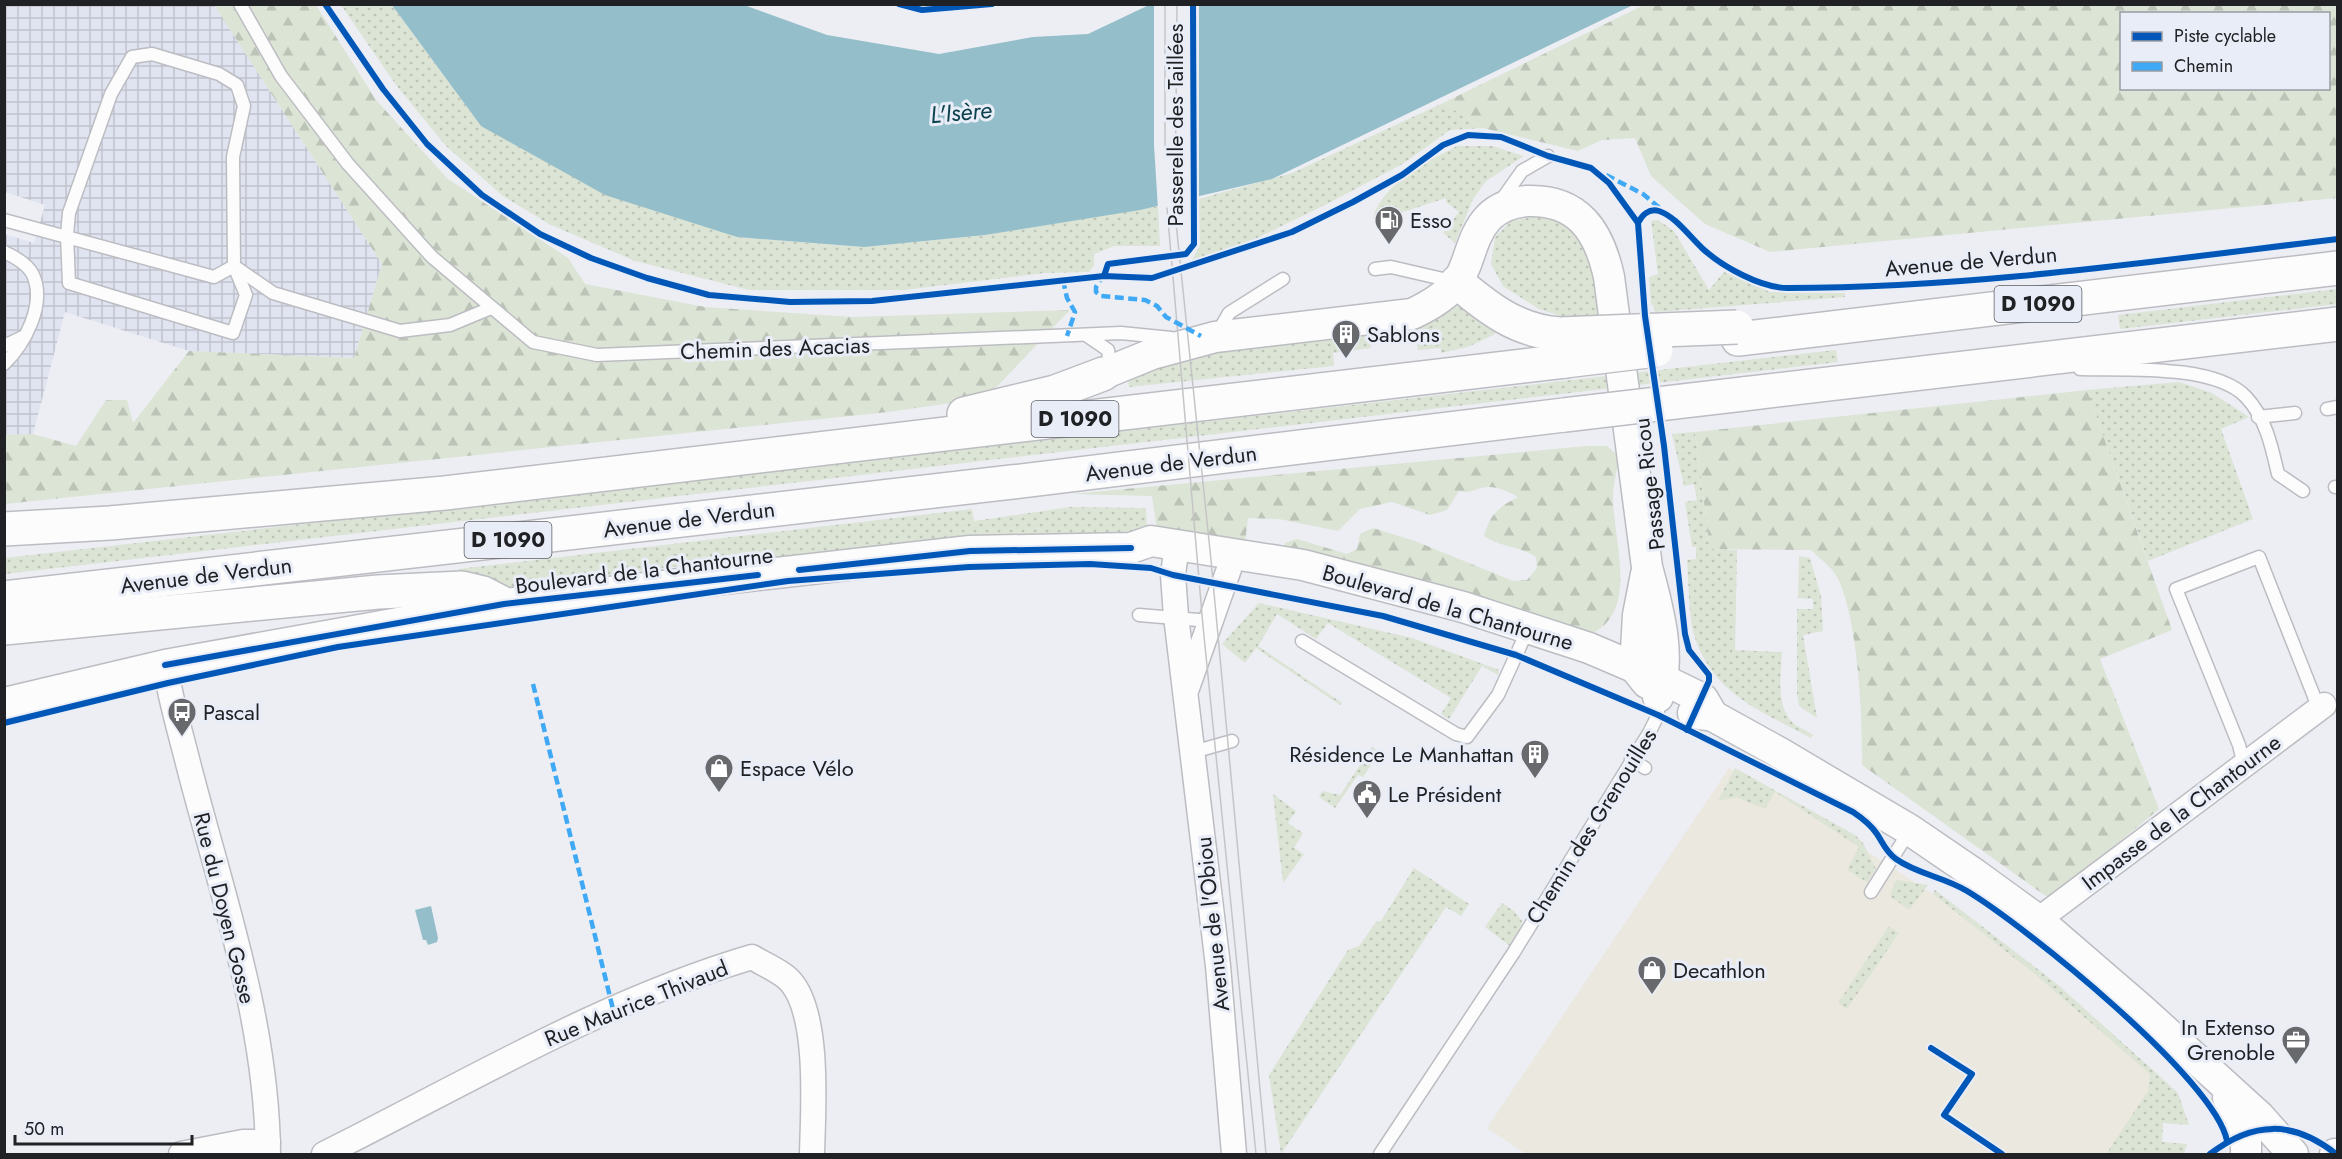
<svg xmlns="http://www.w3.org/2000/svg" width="2342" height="1159" font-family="Jost,sans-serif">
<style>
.commercial{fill:#ebe8df}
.industrial{fill:url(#industrial-grid)}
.grass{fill:url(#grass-dots)}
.forest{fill:url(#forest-firs);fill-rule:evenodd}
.water{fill:#94bec9}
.pier{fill:#eceef4}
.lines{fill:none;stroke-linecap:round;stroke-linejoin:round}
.service-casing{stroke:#bcbdc2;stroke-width:15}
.minor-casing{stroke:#bcbdc2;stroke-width:27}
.tertiary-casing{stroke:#bcbdc2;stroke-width:33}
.primary-casing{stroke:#bcbdc2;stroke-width:36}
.service{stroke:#fcfcfd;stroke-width:12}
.minor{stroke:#fcfcfd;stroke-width:24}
.tertiary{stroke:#fcfcfd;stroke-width:30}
.primary{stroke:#fcfcfd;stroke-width:33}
.tram{stroke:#c5c5c7;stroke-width:1.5}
.primary-bridge-casing{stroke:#bcbdc2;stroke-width:36;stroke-linecap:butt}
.primary-bridge{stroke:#fcfcfd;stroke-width:33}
.quiet{stroke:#3fa9f5;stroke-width:4.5;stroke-dasharray:9 4.5;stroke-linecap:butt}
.cycleway-casing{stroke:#e9edf7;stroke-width:10}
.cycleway{stroke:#0057b8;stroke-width:6}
.labels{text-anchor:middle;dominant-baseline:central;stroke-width:6;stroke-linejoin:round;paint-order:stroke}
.shield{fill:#e9edf7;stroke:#5c5e64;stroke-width:1.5}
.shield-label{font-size:21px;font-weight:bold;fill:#202125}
.street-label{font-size:22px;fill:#202125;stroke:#e9edf7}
.poi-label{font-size:22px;fill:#202125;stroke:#e9edf7;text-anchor:start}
.water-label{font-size:24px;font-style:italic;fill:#0c424d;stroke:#e9edf7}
</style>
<defs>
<pattern id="industrial-grid" width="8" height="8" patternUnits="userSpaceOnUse" patternTransform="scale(1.5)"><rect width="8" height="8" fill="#e0e4f1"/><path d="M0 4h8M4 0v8" fill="none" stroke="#c0c3ce"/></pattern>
<pattern id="grass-dots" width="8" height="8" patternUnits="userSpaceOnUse" patternTransform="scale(1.5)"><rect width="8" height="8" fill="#dce4d5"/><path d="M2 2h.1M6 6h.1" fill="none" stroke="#bcc3b7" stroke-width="1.8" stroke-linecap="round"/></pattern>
<pattern id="forest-firs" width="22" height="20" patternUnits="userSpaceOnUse" patternTransform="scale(1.5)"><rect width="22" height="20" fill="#dce4d5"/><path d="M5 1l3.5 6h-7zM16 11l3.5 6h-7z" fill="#bcc3b7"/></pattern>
</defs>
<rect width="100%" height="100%" fill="#eceef4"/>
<!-- commercial -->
<polygon class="commercial" points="1729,768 1774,791 1933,894 1999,944 2139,1063 2151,1074 2148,1091 2162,1142 2162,1154 1526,1154 1487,1128"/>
<!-- industrial -->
<polygon class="industrial" points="5,5 214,5 382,264 354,358 189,351 65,312 33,434 5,435 4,234 34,243 45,205 5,192"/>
<!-- grass -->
<g class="grass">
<polygon points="341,5 392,5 481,126 737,237 864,247 985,235 1158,206 1160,246 1114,246 1094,254 1094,266 1089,272 1044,273 904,290 749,290 635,261 549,224 503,196 446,146 396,85"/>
<polygon points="1443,103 1483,128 1450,130 1404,163 1329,203 1253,240 1189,266 1200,245 1199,199 1292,173"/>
<path d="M1457,146H1492L1524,156L1486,181L1473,199L1455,243L1443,233L1459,212L1446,202V198L1379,220L1373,217C1385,182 1425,163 1457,146Z"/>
<path d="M1535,216C1543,217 1556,217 1563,222C1596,243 1601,284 1606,319L1576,321L1539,309L1503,286L1491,264L1495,237L1511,221Z"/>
<polygon points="1658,220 1674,231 1709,290 1724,272 1770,292 1845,293 1845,297 1655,312 1653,305 1651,305 1649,277 1658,274 1651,221"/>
<polygon points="2337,289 2337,304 2120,329 2118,315"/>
<polygon points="1458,306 1475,311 1496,324 1495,334 1468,347 1441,353 1441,348 1418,350 1412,323"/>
<polygon points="1369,329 1371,348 1333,353 1334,366 1129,387 1128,379 1197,351"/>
<polygon points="1836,350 1838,362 5,574 4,558"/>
<polygon points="2179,382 2212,393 2249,417 2221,429 2253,519 2148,561 2087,390"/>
<path d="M1695,432L1710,549L1737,550L1735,650L1782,652C1781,673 1776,706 1792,722C1798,728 1807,730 1813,735L1811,738C1762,711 1715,696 1695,638C1688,617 1689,582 1687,560L1696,559V547H1692L1685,502L1697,500L1694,484L1684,486L1672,434Z"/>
<polygon points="1070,507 1146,508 1147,535 999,538 687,565 514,589 486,578 459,576 458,569 972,509 974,521"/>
<polygon points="1799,556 1810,558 1821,596 1823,631 1803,635 1817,718 1799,706 1797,693 1797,609 1813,609 1813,599 1798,598"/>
<polygon points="1259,603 1412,638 1499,670 1498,675 1482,666 1449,719 1441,714 1451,698 1328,623 1316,639 1277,614 1258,646 1342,703 1340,705 1256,648 1245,663 1222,644"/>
<polygon points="1372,747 1380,752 1363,777 1358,775 1335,808 1319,797 1322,791 1340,795"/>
<polygon points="1735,768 1855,835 1863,843 1876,869 1867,882 1847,870 1859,847 1775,792 1765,809 1736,797 1718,801"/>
<polygon points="1273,794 1296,811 1288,823 1303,833 1294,848 1304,854 1283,883"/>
<polygon points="1414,868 1469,904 1461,916 1446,907 1281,1154 1269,1075 1348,950 1359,946 1376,922 1381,921"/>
<polygon points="1896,880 1928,885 1909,910 1890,896"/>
<polygon points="1935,890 2057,984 2154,1071 2178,1093 2189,1125 2163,1123 2162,1142 2187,1144 2184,1154 2106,1154 2148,1091 2150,1074 2031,971 1933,894"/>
<polygon points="1502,903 1514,911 1522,921 1519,933 1510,946 1485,927"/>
<polygon points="1889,926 1899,933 1847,1009 1838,1003"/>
</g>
<!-- forest -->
<g class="forest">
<polygon points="214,5 316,5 376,100 448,179 568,258 585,284 705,307 852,317 1070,310 986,398 888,412 5,504 4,435 33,434 76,446 106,400 127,400 133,423 189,351 354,358 382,264"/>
<path d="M1644,5H2337V198L1770,252L1705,224L1651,176L1635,138L1602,140L1578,151L1483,128L1443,103ZM2122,14H2328V88H2122Z"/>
<path d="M2087,390L2172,630L2100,659L2159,809L2050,899L1862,765C1863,719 1858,617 1837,577C1832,567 1819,558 1811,550L1710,549L1695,432Z"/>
<path d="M1587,446H1607L1619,457C1617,470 1613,485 1613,498C1613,536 1637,605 1598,630C1592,634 1583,636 1576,638L1282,553L1285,543L1297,539L1347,554L1357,549L1360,534L1373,528L1415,541L1513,581L1527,580L1537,568L1536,557C1517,545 1502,548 1484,536C1490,514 1499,507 1518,497C1511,492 1496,486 1487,487C1475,488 1472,494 1459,491L1447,510L1430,515L1392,502L1360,509L1338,531L1279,519L1248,518L1244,550L1157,530L1152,496L1072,494Z"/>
</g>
<!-- water -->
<g class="water">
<polygon points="392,5 744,5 827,35 939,54 1033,37 1088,34 1149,5 1633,5 1272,179 1140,210 985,235 864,247 737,237 605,195 481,126"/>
<polygon points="431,906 438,938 437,942 428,945 426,940 423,940 415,910"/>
</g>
<!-- pier -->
<polygon class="pier" points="1154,5 1199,5 1199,199 1158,209 1154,145"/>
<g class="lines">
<!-- service casing -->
<g class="service-casing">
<g id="service">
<polyline points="240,4 281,76 348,164 432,257 533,342 597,355 1121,333 1171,338"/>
<polygon points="152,54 219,74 237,85 244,106 233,157 234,266 246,295 233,333 69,283 67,235 69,213 111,94 132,57"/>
<polyline points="1500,202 1522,171 1548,156"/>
<polyline points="4,220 214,277 234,266 273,293 400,331 450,325 491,308"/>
<path d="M4,252C15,257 28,264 33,275C46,304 25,344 4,364"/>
<polyline points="1375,269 1391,267 1456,282"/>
<polyline points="1217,334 1229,313 1283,279"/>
<polyline points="1086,335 1108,350 1109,358 1105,371"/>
<polyline points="4,346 25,336"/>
<path d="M2080,369C2125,370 2215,364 2246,397C2266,418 2272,448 2278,474L2303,491"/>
<polyline points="2327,409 2338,407"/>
<polyline points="2258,417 2295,413"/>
<polyline points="2335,487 2338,487"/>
<polyline points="1139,615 1210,621"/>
<polyline points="1302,641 1456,734 1467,737 1498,695 1528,629"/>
<polyline points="1193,752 1232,741"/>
<polyline points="1631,759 1645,768"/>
<polyline points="2244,765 2239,745 2176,589 2259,557 2319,709"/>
<polyline points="1871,892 1910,830"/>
<polyline points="1380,1154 1514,952 1649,733 1658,715 1658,697"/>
</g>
</g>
<!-- minor casing -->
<g class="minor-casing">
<g id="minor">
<polyline points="1177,544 1173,575 1176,616 1218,966 1234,1154"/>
<path d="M165,665C170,698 180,731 188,763C221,892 267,1020 268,1154"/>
<polyline points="1187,688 1229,569 1231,553"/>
<polyline points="2038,920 2324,705"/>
<polyline points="181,1154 243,1142 268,1142"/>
<path d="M324,1154C465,1084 600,1002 752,957C763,964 783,972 791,982C820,1016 813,1111 812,1154"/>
</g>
</g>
<!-- tertiary casing -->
<g class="tertiary-casing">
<g id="tertiary">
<path d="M1103,374L1152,354L1215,337L1412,314C1427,307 1446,296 1457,282C1470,265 1470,237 1489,217C1499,207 1514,202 1527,201C1578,199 1599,231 1609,277L1647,567C1658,608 1672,656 1658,697"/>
<polyline points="1646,574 1638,615 1635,668 1647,683"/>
<polyline points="4,703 165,665 504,604 970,551 1131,548 1151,541 1303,565 1463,607 1589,648 1664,680 1703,699 1713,716"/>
<polyline points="1693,713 1713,716 1780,753 1910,830 1976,875 2038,920 2140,1008 2259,1116 2293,1154"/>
<polyline points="2228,1098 2246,1133 2246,1154"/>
<polyline points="2335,1154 2338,1154"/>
</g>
</g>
<!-- primary casing -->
<g class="primary-casing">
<g id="primary">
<path d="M1457,282C1489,309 1517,331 1560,334"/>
<polyline points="1738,339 2338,268"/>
<polyline points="1743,394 2338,324"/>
<polyline points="964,414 1055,392 1103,374"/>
<polyline points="4,529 110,523 445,493 1565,361"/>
<polyline points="4,598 1012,482 1564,415"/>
<polyline points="4,628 378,592 462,588 483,593 504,604"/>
</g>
</g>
<!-- service -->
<use href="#service" class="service"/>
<!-- minor -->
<use href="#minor" class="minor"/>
<!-- tertiary -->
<use href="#tertiary" class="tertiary"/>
<!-- primary -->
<use href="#primary" class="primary"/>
<!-- tram -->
<g class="tram">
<polyline points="1165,4 1165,157"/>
<polyline points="1177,4 1175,213 1211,560 1266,1154"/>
<polyline points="1167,208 1203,626 1256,1154"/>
</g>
<!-- primary-bridge casing -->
<g class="primary-bridge-casing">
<g id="primary-bridge">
<polyline points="1560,334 1737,327"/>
<polyline points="1565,361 1656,350"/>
<polyline points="1564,415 1743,394"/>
</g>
</g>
<!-- primary-bridge -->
<use href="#primary-bridge" class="primary-bridge"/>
<!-- quiet -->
<g class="quiet">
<polyline points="1606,175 1643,194 1662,210"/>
<polyline points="1104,274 1096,287 1096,292 1101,296 1145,300 1157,306 1166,317 1201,336"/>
<polyline points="1063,280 1067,298 1075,312 1067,336"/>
<polyline points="533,684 613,1009"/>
</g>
<!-- cycleway casing -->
<g class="cycleway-casing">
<g id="cycleway">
<polyline points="325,4 383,89 427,144 482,195 540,234 591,258 647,278 709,295 790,302 872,301 1104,276 1152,278 1292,232 1353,202 1402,175 1443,145 1468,135 1501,137 1548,156 1591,168 1609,183 1638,223 1645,316 1664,446 1685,634 1689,650 1709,675 1709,681 1687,730"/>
<polyline points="899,4 922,10 992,4"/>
<path d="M1638,223C1642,215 1649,208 1659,211C1675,216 1690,237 1703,249C1723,267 1761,288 1788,288C1972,288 2155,261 2338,239"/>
<polyline points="1104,276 1108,264 1186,254 1194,244 1193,4"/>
<polyline points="799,570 970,551 1131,548"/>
<polyline points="165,665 504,604 758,575"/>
<path d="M4,723L168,683L338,647L788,581L969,567L1090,564L1151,568L1173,575L1383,616L1516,655L1658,715L1853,812C1862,818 1871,825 1877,834C1883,843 1886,852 1896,859C1917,874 1944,877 1967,891C2024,925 2216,1080 2227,1141"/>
<polyline points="1931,1048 1972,1074 1944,1115 2002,1154"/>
<path d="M2210,1154C2253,1121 2293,1120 2336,1154"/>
</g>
</g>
<!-- cycleway -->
<use href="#cycleway" class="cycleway"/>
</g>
<!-- icons -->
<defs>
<g id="fuel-pin" transform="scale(1.5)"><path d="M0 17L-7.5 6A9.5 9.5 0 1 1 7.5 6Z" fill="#67696d" stroke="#e9edf7"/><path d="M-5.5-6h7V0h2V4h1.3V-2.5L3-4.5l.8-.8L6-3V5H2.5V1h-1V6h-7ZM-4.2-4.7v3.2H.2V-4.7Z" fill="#fff"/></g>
<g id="building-pin" transform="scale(1.5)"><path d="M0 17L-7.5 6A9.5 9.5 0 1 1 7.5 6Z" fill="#67696d" stroke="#e9edf7"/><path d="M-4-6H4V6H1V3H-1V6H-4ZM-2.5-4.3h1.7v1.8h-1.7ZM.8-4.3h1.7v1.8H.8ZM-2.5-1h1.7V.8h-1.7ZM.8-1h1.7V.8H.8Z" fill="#fff"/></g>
<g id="bus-pin" transform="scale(1.5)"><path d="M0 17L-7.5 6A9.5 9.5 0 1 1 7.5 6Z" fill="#67696d" stroke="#e9edf7"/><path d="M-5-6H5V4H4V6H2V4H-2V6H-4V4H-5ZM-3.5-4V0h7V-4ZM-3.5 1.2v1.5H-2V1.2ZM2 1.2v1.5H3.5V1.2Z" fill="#fff"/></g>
<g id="shop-pin" transform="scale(1.5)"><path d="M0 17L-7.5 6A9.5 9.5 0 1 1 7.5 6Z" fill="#67696d" stroke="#e9edf7"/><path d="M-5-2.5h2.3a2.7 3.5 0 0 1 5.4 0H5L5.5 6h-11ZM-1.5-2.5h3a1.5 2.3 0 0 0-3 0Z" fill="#fff"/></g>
<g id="civic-pin" transform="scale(1.5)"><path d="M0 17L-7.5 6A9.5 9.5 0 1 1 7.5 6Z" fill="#67696d" stroke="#e9edf7"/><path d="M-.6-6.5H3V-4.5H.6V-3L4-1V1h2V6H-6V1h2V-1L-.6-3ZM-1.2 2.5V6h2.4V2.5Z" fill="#fff"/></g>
<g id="office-pin" transform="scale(1.5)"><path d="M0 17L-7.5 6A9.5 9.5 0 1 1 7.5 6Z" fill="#67696d" stroke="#e9edf7"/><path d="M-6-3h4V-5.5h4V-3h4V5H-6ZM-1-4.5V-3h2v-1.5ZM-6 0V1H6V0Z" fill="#fff"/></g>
</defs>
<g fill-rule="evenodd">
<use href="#fuel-pin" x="1389" y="220"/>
<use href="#building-pin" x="1346" y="334"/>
<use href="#bus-pin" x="182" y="712"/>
<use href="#building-pin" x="1535" y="754"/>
<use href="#shop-pin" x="719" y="768"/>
<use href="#civic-pin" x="1367" y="794"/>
<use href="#shop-pin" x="1652" y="970"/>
<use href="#office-pin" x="2296" y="1040"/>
</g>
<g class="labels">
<!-- shield labels -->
<g class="shield">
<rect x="1994.5" y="286" width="87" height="36" rx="4.5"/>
<rect x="1031.5" y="401" width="87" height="36" rx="4.5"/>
<rect x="464.5" y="522" width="87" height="36" rx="4.5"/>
</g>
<g class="shield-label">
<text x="2038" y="304">D 1090</text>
<text x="1075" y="419">D 1090</text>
<text x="508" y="540">D 1090</text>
</g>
<!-- street labels -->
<g class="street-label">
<text transform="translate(1175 125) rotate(-90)">Passerelle des Taillées</text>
<text transform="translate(1971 261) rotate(-5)">Avenue de Verdun</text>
<text transform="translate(775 348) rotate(-2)">Chemin des Acacias</text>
<text transform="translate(1171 463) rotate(-7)">Avenue de Verdun</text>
<text transform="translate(1649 484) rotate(-97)">Passage Ricou</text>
<text transform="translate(689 519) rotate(-7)">Avenue de Verdun</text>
<text transform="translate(644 570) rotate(-7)">Boulevard de la Chantourne</text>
<text transform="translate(206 575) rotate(-7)">Avenue de Verdun</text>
<text transform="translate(1448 607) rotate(16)">Boulevard de la Chantourne</text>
<text transform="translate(2181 812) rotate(-37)">Impasse de la Chantourne</text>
<text transform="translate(1591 826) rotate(-58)">Chemin des Grenouilles</text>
<text transform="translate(225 908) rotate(76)">Rue du Doyen Gosse</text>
<text transform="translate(1212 924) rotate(-96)">Avenue de l'Obiou</text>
<text transform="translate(636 1003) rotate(-22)">Rue Maurice Thivaud</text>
</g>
<!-- poi labels -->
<g class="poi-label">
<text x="1410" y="220">Esso</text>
<text x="1367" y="334">Sablons</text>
<text x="203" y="712">Pascal</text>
<text x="1514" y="754" text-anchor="end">Résidence Le Manhattan</text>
<text x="740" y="768">Espace Vélo</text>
<text x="1388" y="794">Le Président</text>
<text x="1673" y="970">Decathlon</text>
<text x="2275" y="1027" text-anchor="end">In Extenso<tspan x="2275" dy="25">Grenoble</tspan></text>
</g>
<!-- water labels -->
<g class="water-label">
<text transform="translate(961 112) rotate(-5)">L'Isère</text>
</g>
</g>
<!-- border -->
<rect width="2342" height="1159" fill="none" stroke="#202125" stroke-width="12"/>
<!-- legend -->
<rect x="2120" y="12" width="210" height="78" fill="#e9edf7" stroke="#999ba3" stroke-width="1.5"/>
<rect x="2132" y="32" width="30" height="9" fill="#0057b8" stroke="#999ba3" stroke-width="1.5"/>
<text x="2174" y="42" font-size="18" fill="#202125">Piste cyclable</text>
<rect x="2132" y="62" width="30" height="9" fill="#3fa9f5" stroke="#999ba3" stroke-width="1.5"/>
<text x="2174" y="72" font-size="18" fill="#202125">Chemin</text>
<!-- scale -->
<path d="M15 1135v9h177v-9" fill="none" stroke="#202125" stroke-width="3"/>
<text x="24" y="1135" font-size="18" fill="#202125" stroke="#e9edf7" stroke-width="4.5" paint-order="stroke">50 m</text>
</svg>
